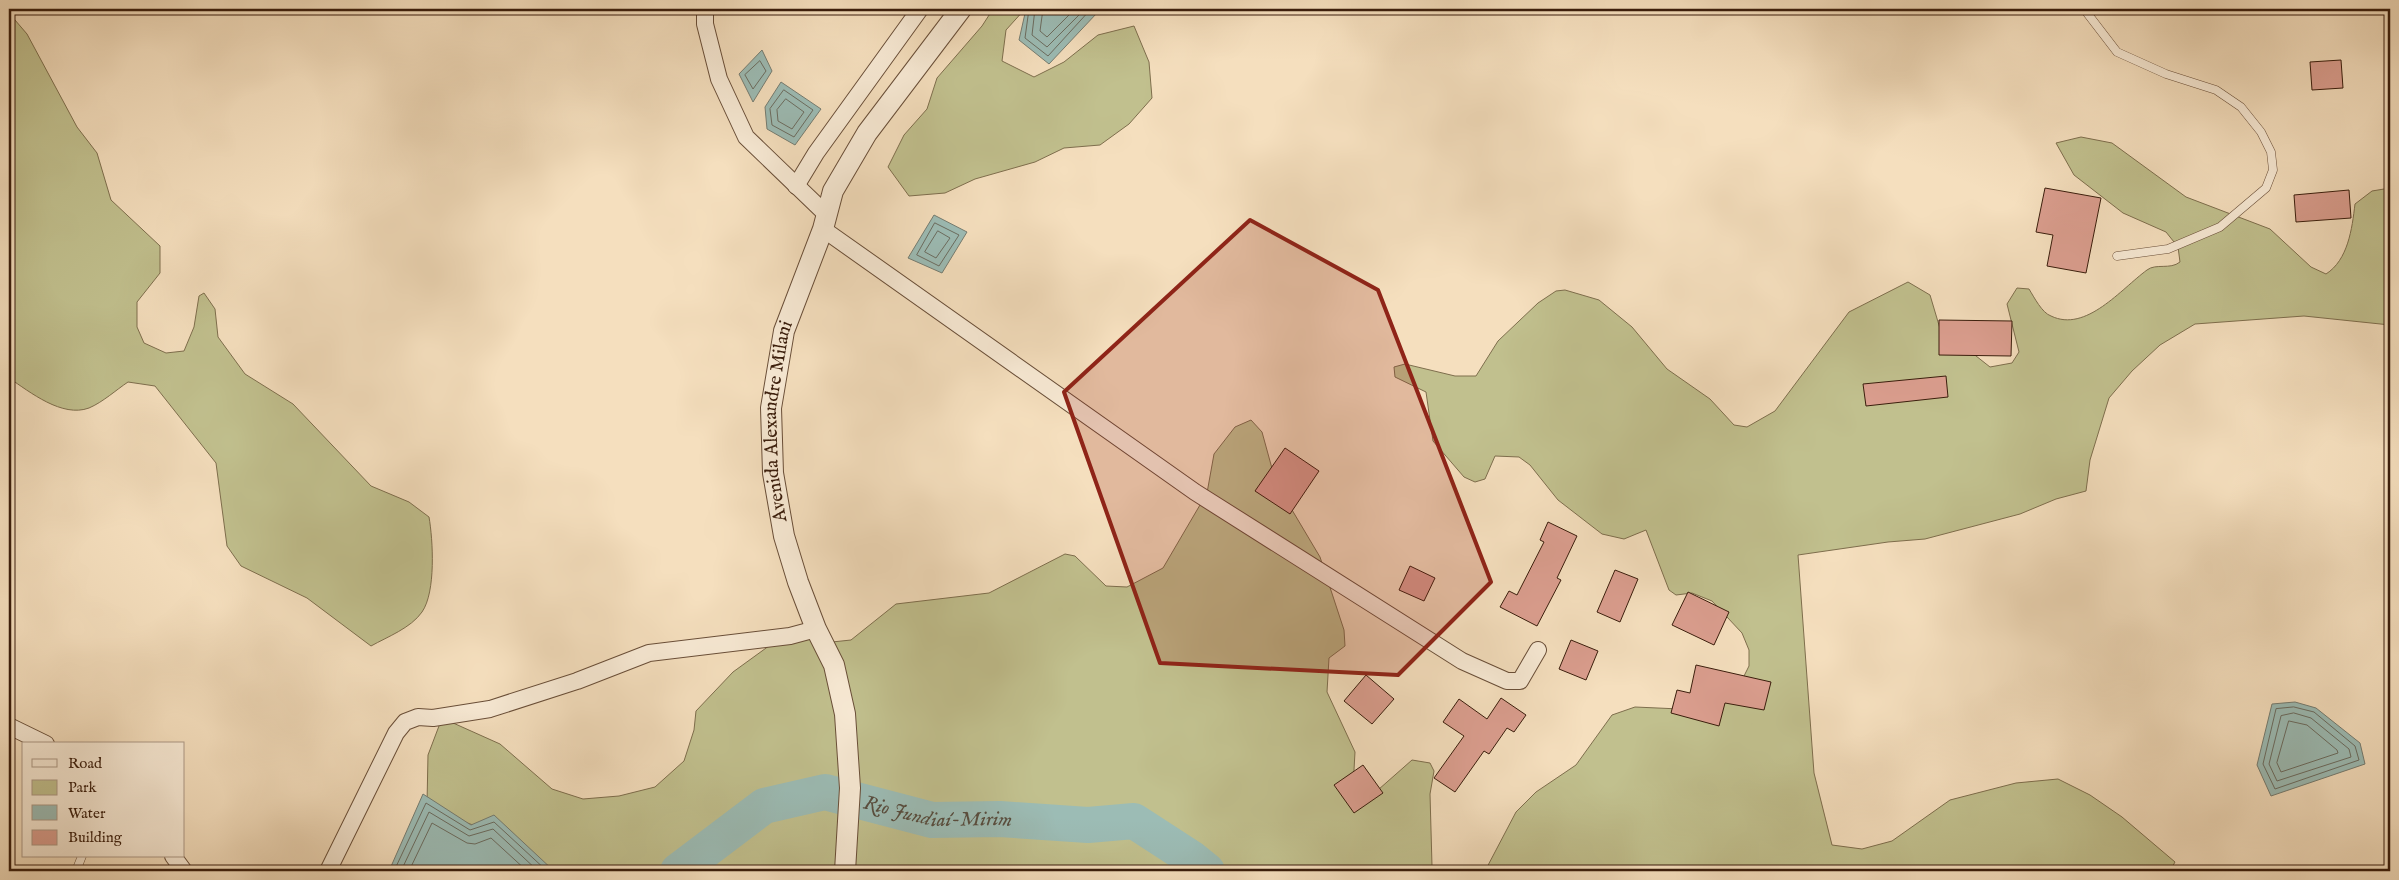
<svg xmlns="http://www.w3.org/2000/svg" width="2399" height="880" font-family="'IM FELL English',serif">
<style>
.green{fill:#c1c08e;stroke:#7e6e4d}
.water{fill:#9cbcb5;stroke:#757c71}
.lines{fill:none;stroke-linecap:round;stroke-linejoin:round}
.shore{stroke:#6b6c60;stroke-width:1}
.river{stroke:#9cbcb5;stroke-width:36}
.building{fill:#db9e8f;stroke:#3a1d0c}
.service-casing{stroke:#694e38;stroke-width:9}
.minor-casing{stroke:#694e38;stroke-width:18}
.tertiary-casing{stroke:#694e38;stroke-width:22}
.service{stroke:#f8ead5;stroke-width:8}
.minor{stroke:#f8ead5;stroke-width:16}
.tertiary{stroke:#f8ead5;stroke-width:20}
.marked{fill:#8f2418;fill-opacity:0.2;stroke:#8f2418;stroke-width:4;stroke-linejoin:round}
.labels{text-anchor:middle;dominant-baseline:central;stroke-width:4;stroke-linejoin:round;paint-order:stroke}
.street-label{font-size:19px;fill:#3a1d0c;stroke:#f8ead5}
.water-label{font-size:20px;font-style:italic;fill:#574d3f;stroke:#f8ead5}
</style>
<rect width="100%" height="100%" fill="#f5dfbe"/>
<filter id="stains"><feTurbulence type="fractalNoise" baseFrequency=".004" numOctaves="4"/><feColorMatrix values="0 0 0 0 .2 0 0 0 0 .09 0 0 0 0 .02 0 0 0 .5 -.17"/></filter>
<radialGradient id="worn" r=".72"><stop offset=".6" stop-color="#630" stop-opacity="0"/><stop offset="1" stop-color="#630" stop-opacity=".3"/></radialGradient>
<!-- green -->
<g class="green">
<polygon points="993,9 1025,9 1006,30 1002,61 1034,77 1064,62 1098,35 1134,26 1149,62 1152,98 1129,124 1100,145 1064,148 1035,162 975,179 945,193 909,196 888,167 904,135 927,109 937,78 982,26"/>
<path d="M9,13L27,34L77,127L97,153L111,200L160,246V273L137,302V327L144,343L166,353L184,351L194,327L199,296L204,293L215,309L218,337L245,374L293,404L371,486L409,502L429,517C433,540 436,592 422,612C411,628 387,637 371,646L307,598L241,566L227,546L216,463L155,386L128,382C116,390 103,402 89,408C62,418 30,392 9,378Z"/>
<path d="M2081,137L2112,143L2186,197L2270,229L2311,267L2326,274C2348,260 2352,229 2355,204L2372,191L2390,188V325L2304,316L2195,324L2160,345L2132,371L2109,398L2090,460L2086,491L2056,499L2020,514L1925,539L1888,542L1798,555L1814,773L1832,845L1862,849L1892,841L1950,800L2016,783L2058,779L2090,795L2122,817L2175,862L2170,871H1485L1516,812L1536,792L1576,765L1612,715L1635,707L1680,709L1742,680L1749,666V650L1742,633L1712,601L1692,593L1676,595L1669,590L1646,530L1624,539L1602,534L1558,500L1530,465L1519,457L1495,456L1485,479L1475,482L1464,477L1433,441L1426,392L1395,377L1394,367L1405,364L1455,376H1476L1498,341L1538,303L1556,291L1565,290L1599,300L1632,327L1667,369L1710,399L1734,425L1747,427L1775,411L1849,312L1908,282L1930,295L1944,342L1971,352L1990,367L2012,363L2019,352L2007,304L2017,288L2029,289C2034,297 2042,313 2051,316C2086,333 2121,289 2147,270C2156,263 2170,270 2180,262L2178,247L2166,232L2123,213L2074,175L2056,143Z"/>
<polygon points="1251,420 1262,432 1276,483 1320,557 1344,630 1345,646 1329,658 1327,692 1355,752 1353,788 1370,797 1412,760 1430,763 1434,771 1430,794 1432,866 1436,871 522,871 473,825 434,811 427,804 428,755 442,718 500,744 552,789 583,799 619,796 655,787 684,761 694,730 696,711 733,672 773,643 800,636 832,642 851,640 896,604 989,593 1065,554 1075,556 1106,586 1127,587 1163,568 1207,493 1214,454 1235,427"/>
</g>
<!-- water -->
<g class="water">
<polygon points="1026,9 1096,9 1097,13 1049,64 1019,40"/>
<polygon points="762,50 772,71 753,102 739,74"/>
<polygon points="781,82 821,109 795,145 767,129 765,107"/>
<polygon points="934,215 967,232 942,273 908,258"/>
<polygon points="2295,702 2316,708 2360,743 2365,764 2271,796 2257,765 2272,704"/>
<polygon points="423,794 471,825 494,815 554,871 389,871"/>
</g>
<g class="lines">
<!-- shore -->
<g class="shore">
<polyline points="1029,9 1025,38 1048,56 1091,9"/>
<polyline points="1035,9 1032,35 1047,47 1085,9"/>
<polyline points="1043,9 1040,31 1047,37 1075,9"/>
<polygon points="760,61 766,71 753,89 745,75"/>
<polygon points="784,90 813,110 794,137 772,125 770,109"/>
<polygon points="786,99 804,112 792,129 778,121 777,110"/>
<polygon points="935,223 959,235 939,266 917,255"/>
<polygon points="938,231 950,238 936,258 925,252"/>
<polygon points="2294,707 2314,712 2355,746 2359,760 2275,789 2263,764 2276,709"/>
<polygon points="2294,713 2311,718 2349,749 2351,757 2277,781 2269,764 2281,716"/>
<polygon points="2289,721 2307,725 2337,750 2338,753 2281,772 2277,763"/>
<polyline points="394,871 426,803 470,830 494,822 547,871"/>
<polyline points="401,871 429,812 469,836 493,829 538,871"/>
<polyline points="409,871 432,823 467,843 475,844 491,838 527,871"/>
</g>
<!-- river -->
<path class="river" id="s1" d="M678,871L764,806L825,792L932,820L1000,819L1088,825L1134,821L1191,858L1207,871"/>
</g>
<!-- building -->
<g class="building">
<polygon points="2341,60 2343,88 2312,90 2310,62"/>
<polygon points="2045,188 2101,198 2086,273 2047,266 2053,235 2036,232"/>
<polygon points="2349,190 2351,218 2296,222 2294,195"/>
<polygon points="1939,320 2012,321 2011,356 1939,355"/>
<polygon points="1946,376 1948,397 1866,406 1863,384"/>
<polygon points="1285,448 1319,471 1290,514 1255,491"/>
<polygon points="1548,522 1577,536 1557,578 1561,580 1537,626 1500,607 1509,591 1517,595 1544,542 1540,540"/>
<polygon points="1410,566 1435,578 1424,601 1399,590"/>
<polygon points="1615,570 1638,579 1620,622 1597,612"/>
<polygon points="1688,592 1729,612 1714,645 1672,625"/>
<polygon points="1571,640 1598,651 1586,680 1559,669"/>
<polygon points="1696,665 1771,682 1764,710 1725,703 1719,726 1671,713 1677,690 1690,693"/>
<polygon points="1366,675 1394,699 1372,724 1344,701"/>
<polygon points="1501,698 1526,715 1514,732 1507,728 1489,754 1484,751 1455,792 1434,778 1464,736 1443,722 1459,699 1487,719"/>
<polygon points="1363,765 1383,793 1354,813 1334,785"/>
</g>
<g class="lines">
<!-- service casing -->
<g class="service-casing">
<g id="service">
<polyline points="2084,9 2117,52 2166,74 2216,90 2241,107 2261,132 2271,152 2273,170 2266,188 2220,227 2168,249 2117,256"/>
<polyline points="76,871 82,856"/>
</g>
</g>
<!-- minor casing -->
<g class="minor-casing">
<g id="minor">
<polyline points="705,9 705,24 719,79 746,137 827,215"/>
<polyline points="796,186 816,153 920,9"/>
<polyline points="823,229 1195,492 1462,661 1507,681 1520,681 1538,650"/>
<polyline points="9,726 46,744"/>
<polyline points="173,856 184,871"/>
<polyline points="328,871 396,733 405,722 418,717 433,718 490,709 577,681 649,653 790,636 816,629"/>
</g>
</g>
<!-- tertiary casing -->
<g class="tertiary-casing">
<g id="tertiary">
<path id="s2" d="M845,871L850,788L845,714L834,665L816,629L798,582L784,536L773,473L771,408L784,331L823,229L833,191L867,133L961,9"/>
</g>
</g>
<!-- service -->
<use href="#service" class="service"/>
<!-- minor -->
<use href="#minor" class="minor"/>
<!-- tertiary -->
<use href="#tertiary" class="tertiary"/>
</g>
<!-- marked area -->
<path class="marked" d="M1250,220L1378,290L1491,582L1398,675L1160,663L1064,392Z"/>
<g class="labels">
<!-- street labels -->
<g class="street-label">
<text stroke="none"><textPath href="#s2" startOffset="462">Avenida Alexandre Milani</textPath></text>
</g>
<!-- water labels -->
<g class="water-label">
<text stroke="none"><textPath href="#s1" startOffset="286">Rio Jundiaí-Mirim</textPath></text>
</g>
</g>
<!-- margin -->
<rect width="2399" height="880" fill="none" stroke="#f5dfbe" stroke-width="30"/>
<rect x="10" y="10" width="2379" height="860" fill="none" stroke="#3a1d0c" stroke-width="2.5"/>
<rect x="15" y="15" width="2369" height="850" fill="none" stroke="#3a1d0c"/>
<!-- legend -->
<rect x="22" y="742" width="162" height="115" fill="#f8ead5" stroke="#ac9885"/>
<rect x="32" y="759" width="25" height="8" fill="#f8ead5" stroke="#ac9885"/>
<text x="68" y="768" font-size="15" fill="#3a1d0c">Road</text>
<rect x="32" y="780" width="25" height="15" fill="#c1c08e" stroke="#ac9885"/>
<text x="68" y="792" font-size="15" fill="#3a1d0c">Park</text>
<rect x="32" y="805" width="25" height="15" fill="#9cbcb5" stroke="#ac9885"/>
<text x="68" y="818" font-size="15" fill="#3a1d0c">Water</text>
<rect x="32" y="830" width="25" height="15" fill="#db9e8f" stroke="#ac9885"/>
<text x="68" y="842" font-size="15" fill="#3a1d0c">Building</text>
<rect width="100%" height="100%" filter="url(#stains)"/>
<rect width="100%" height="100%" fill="url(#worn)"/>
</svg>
